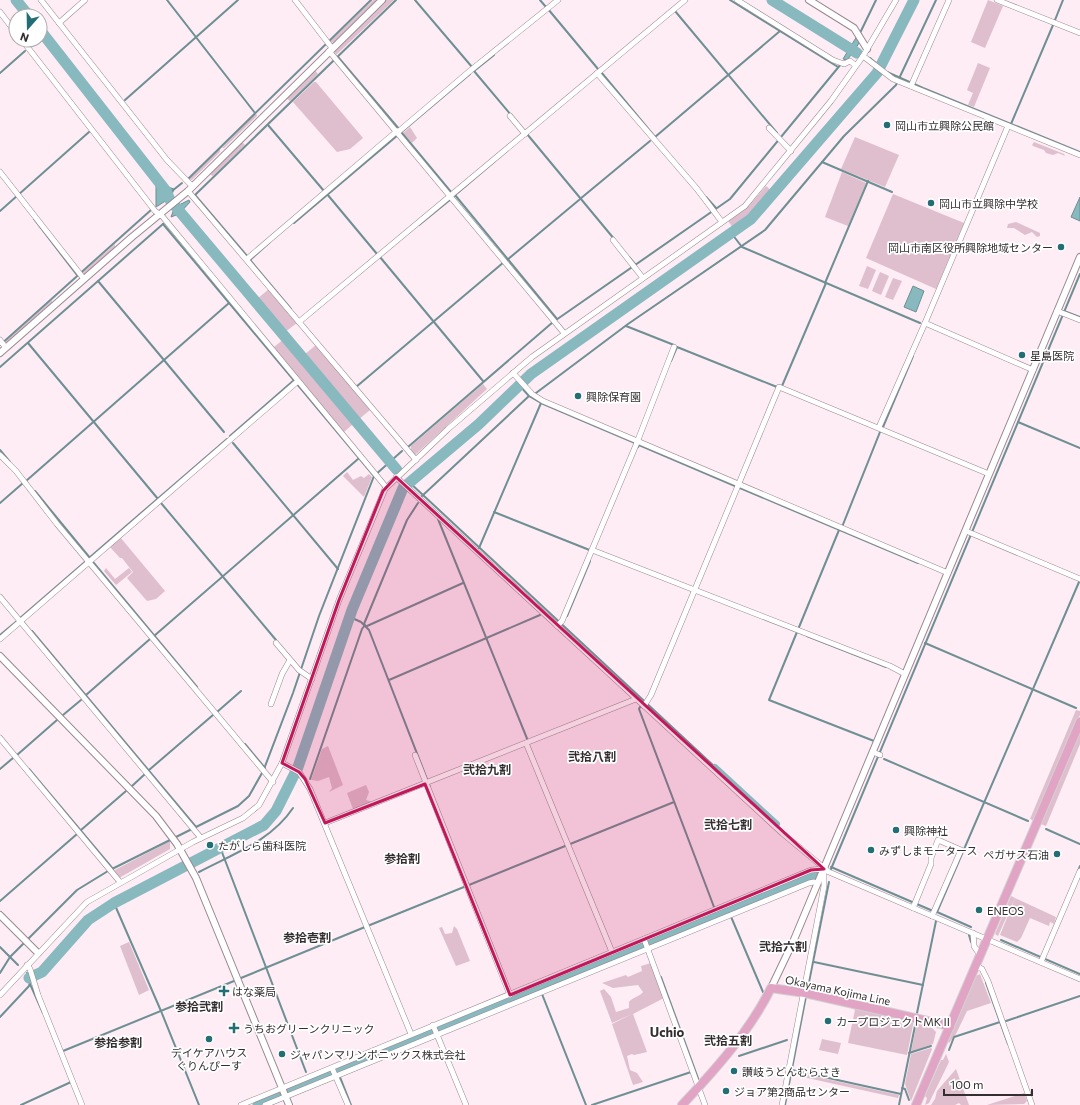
<svg xmlns="http://www.w3.org/2000/svg" width="1080" height="1105" font-family="Commissioner,'Noto Sans JP',sans-serif">
<style>
.green{fill:#dfbecd}
.water{fill:#87b9bf;stroke:#6e8f94}
.lines{fill:none;stroke-linecap:round;stroke-linejoin:round}
.stream{stroke:#6e8f94;stroke-width:2}
.canal{stroke:#87b9bf;stroke-width:6}
.river{stroke:#87b9bf;stroke-width:11}
.minor-casing{stroke:#988990;stroke-width:6}
.tertiary-casing{stroke:#988990;stroke-width:8}
.primary-casing{stroke:#d2d1d2;stroke-width:10}
.minor{stroke:#fff;stroke-width:5}
.tertiary{stroke:#fff;stroke-width:6}
.primary{stroke:#e1a4c4;stroke-width:8}
.marked{fill:#c2185b;fill-opacity:0.2;stroke:#c2185b;stroke-width:3;stroke-linejoin:round}
.poi-dot{fill:#236d75;stroke:#fff;stroke-width:1.5}
.labels{text-anchor:middle;dominant-baseline:central;stroke-width:3.5;stroke-linejoin:round;paint-order:stroke}
.poi-label{font-size:11px;fill:#342e31;stroke:#fff;text-anchor:start}
.street-label{font-size:11px;fill:#342e31;stroke:#fff}
.neighbourhood-label{font-size:12px;font-weight:bold;fill:#342e31;stroke:#fff}
.quarter-label{font-size:13px;font-weight:bold;fill:#342e31;stroke:#fff}
</style>
<rect width="100%" height="100%" fill="#feedf5"/>
<!-- green -->
<g class="green">
<polygon points="373,0 377,0 334,42 331,43 330,41"/>
<polygon points="385,0 394,0 336,55 334,50"/>
<polygon points="988,0 1003,6 985,48 971,42"/>
<polygon points="978,63 990,68 974,107 968,105 973,93 967,90"/>
<polygon points="314,69 318,74 290,101 286,98"/>
<polygon points="314,82 316,82 363,138 350,149 337,152 293,102"/>
<polygon points="256,113 257,116 224,148 222,148"/>
<polygon points="410,127 417,138 412,143 403,133"/>
<polygon points="855,137 899,155 885,187 841,169"/>
<polygon points="241,141 245,145 213,176 209,174"/>
<polygon points="1034,142 1064,154 1065,156 1058,153 1053,155 1046,153 1044,150 1033,146 1032,145"/>
<polygon points="220,148 220,152 192,180 189,179"/>
<polygon points="842,172 866,183 848,226 825,217"/>
<polygon points="766,186 773,192 758,210 734,229 728,221 749,206"/>
<polygon points="893,194 964,223 936,289 866,258"/>
<polygon points="1016,222 1040,233 1040,236 1037,237 1032,232 1025,235 1014,228 1007,228 1008,224"/>
<polygon points="115,244 115,247 84,275 81,274"/>
<polygon points="867,266 876,270 868,289 859,286"/>
<polygon points="880,272 889,276 881,295 872,291"/>
<polygon points="893,278 902,281 893,300 885,297"/>
<polygon points="269,289 297,323 285,332 257,299"/>
<polygon points="52,300 52,303 8,343 4,342"/>
<polygon points="284,339 353,424 344,432 274,347"/>
<polygon points="316,345 370,410 358,420 304,355"/>
<polygon points="483,384 487,389 415,455 411,450 411,446"/>
<polygon points="347,472 353,480 361,476 364,478 369,474 372,477 364,497 343,476"/>
<polygon points="120,537 165,591 156,599 147,601 127,578 133,572 122,558 120,558 110,547"/>
<polygon points="106,568 115,579 129,568 132,572 116,585 104,571"/>
<polygon points="1076,710 1080,711 1080,715 1035,821 1030,819"/>
<polygon points="1080,732 1080,744 1046,826 1041,824"/>
<polygon points="328,746 343,785 329,792 332,788 329,777 318,781 311,780 322,749"/>
<polygon points="366,785 369,792 366,800 373,802 353,809 347,793"/>
<polygon points="170,841 170,849 119,878 113,871"/>
<polygon points="1011,896 1015,898 998,936 995,934"/>
<polygon points="1015,898 1056,917 1054,924 1050,922 1049,926 1030,918 1021,938 1017,942 1000,935"/>
<polygon points="454,926 457,929 470,961 456,966 439,928 442,927 445,934 452,933"/>
<polygon points="129,942 149,990 139,995 120,946"/>
<path d="M651,963L664,998L633,1014L647,1052L634,1055L632,1054L627,1056L630,1070L637,1073L643,1082L633,1085L612,1024L632,1014L612,1023L600,991L604,989L611,997L616,1012L629,1008V1002C633,997 639,997 643,992L638,985L613,988L602,983L626,975L628,977L642,971L641,966Z"/>
<polygon points="980,974 991,1003 967,1011 956,1034 949,1043 948,1042 976,976"/>
<polygon points="849,1007 914,1020 907,1055 848,1043 855,1010"/>
<polygon points="917,1022 932,1028 936,1032 933,1044 911,1052"/>
<polygon points="414,1036 419,1037 359,1061 357,1060 357,1058"/>
<polygon points="822,1039 841,1043 838,1054 819,1050"/>
<polygon points="931,1048 932,1049 911,1101 905,1084 911,1054"/>
<polygon points="946,1054 949,1062 929,1103 925,1105 927,1098 925,1096 941,1060 943,1060"/>
<polygon points="956,1069 969,1105 961,1105 959,1103 955,1105 931,1105 935,1099 937,1091"/>
<polygon points="794,1072 899,1095 898,1098 794,1075"/>
<polygon points="1024,1093 1027,1101 1024,1104 987,1105"/>
</g>
<!-- water -->
<g class="water">
<polygon points="857,36 859,43 856,48 858,52 856,55 852,54 847,60 843,59"/>
<polygon points="159,178 168,187 174,189 171,197 179,205 189,200 190,202 179,214 171,217 174,209 167,200 156,207 156,181"/>
<polygon points="1080,197 1080,221 1071,217"/>
<polygon points="913,286 924,291 916,312 904,307"/>
</g>
<g class="lines">
<!-- stream -->
<g class="stream">
<polyline points="167,0 255,113"/>
<polyline points="415,0 472,67"/>
<polyline points="540,0 546,7"/>
<polyline points="730,0 838,67"/>
<polyline points="548,9 598,69"/>
<polyline points="675,11 777,133"/>
<polyline points="1055,20 1063,0"/>
<polyline points="860,33 876,0"/>
<polyline points="338,57 399,129"/>
<polyline points="870,58 882,68"/>
<polyline points="474,71 494,55"/>
<polyline points="474,71 511,115"/>
<polyline points="601,72 655,137"/>
<polyline points="887,72 923,88 1080,152"/>
<polyline points="0,73 25,51"/>
<polyline points="125,100 238,0"/>
<polyline points="1011,124 1053,25"/>
<polyline points="268,125 324,191"/>
<polyline points="402,133 451,192"/>
<polyline points="527,134 615,240"/>
<polyline points="655,137 780,31"/>
<polyline points="822,162 892,192"/>
<polyline points="188,179 371,0"/>
<polyline points="172,191 182,183"/>
<polyline points="327,194 377,254"/>
<polyline points="195,195 396,0"/>
<polyline points="195,195 247,256"/>
<polyline points="455,195 557,319"/>
<polyline points="454,196 495,161"/>
<polyline points="706,197 716,208"/>
<polyline points="580,199 650,141"/>
<polyline points="0,211 89,132"/>
<polyline points="34,219 77,275"/>
<polyline points="294,223 470,74"/>
<polyline points="163,224 374,476"/>
<polyline points="419,225 451,199"/>
<polyline points="732,234 742,247 920,323"/>
<polyline points="380,257 483,381"/>
<polyline points="629,257 635,264"/>
<polyline points="250,260 270,242"/>
<polyline points="250,260 291,309"/>
<polyline points="507,260 579,200"/>
<polyline points="98,281 224,432"/>
<polyline points="825,283 868,181"/>
<polyline points="1064,311 1080,317"/>
<polyline points="556,320 730,199 841,64"/>
<polyline points="626,326 674,345"/>
<polyline points="28,343 158,499"/>
<polyline points="0,345 151,210"/>
<polyline points="671,361 677,347 777,387"/>
<polyline points="0,367 163,224"/>
<polyline points="520,386 529,396 541,403 635,443"/>
<polyline points="782,386 826,283"/>
<polyline points="356,387 504,262"/>
<polyline points="536,393 628,324 765,230 844,136 896,85 936,0"/>
<polyline points="1018,422 1080,448"/>
<polyline points="883,427 913,356"/>
<polyline points="230,436 293,381"/>
<polyline points="233,443 338,569"/>
<polyline points="408,447 553,322"/>
<polyline points="638,447 639,445 735,486"/>
<polyline points="0,450 10,462"/>
<polyline points="26,481 229,303"/>
<polyline points="409,482 715,767"/>
<polyline points="740,488 918,563"/>
<polyline points="35,491 90,558"/>
<polyline points="422,496 529,396"/>
<polyline points="0,503 23,483"/>
<polyline points="161,503 276,640"/>
<polyline points="494,512 592,551"/>
<polyline points="438,519 528,741"/>
<polyline points="842,527 880,432"/>
<polyline points="839,530 769,700 874,741"/>
<polyline points="479,548 541,403"/>
<polyline points="89,558 227,439"/>
<polyline points="93,562 197,687"/>
<polyline points="567,616 590,561"/>
<polyline points="350,617 361,622 369,630 430,787"/>
<polyline points="19,619 86,561"/>
<polyline points="364,624 407,520 418,503"/>
<polyline points="367,626 463,583"/>
<polyline points="32,631 196,827"/>
<polyline points="0,635 17,621"/>
<polyline points="154,636 358,459"/>
<polyline points="807,636 886,667"/>
<polyline points="925,643 1076,708"/>
<polyline points="389,680 540,615"/>
<polyline points="86,695 150,639"/>
<polyline points="640,707 639,709 714,907"/>
<polyline points="217,712 241,691"/>
<polyline points="63,715 81,700"/>
<polyline points="245,744 265,768"/>
<polyline points="17,755 57,720"/>
<polyline points="884,759 1028,821"/>
<polyline points="0,769 13,758"/>
<polyline points="29,769 113,869"/>
<polyline points="264,769 293,693 319,616 374,476 402,451"/>
<polyline points="149,770 213,715"/>
<polyline points="310,779 362,629 365,625"/>
<polyline points="132,786 145,774"/>
<polyline points="1046,829 1080,844"/>
<polyline points="81,830 126,791"/>
<polyline points="220,847 306,1072"/>
<polyline points="831,867 933,911"/>
<polyline points="831,869 1080,274"/>
<polyline points="1078,871 1080,866"/>
<path d="M199,872C233,854 271,841 293,808"/>
<polyline points="0,901 77,834"/>
<polyline points="114,903 161,1011 199,1105"/>
<polyline points="729,912 763,992"/>
<polyline points="937,912 1079,582"/>
<polyline points="937,912 971,927"/>
<polyline points="717,915 718,917"/>
<polyline points="370,925 674,802"/>
<polyline points="969,935 971,942"/>
<polyline points="1001,940 1080,974"/>
<polyline points="0,947 18,965"/>
<polyline points="616,956 617,958"/>
<polyline points="814,962 923,985"/>
<polyline points="0,973 10,957 77,890 108,871 238,806 249,796 262,773"/>
<polyline points="661,977 699,1081"/>
<polyline points="241,978 365,927"/>
<polyline points="986,983 1008,1044"/>
<polyline points="30,984 43,1013"/>
<polyline points="540,989 586,1105"/>
<polyline points="807,992 829,882"/>
<polyline points="513,998 514,1000"/>
<polyline points="917,1013 936,921"/>
<polyline points="0,1017 29,986 30,982 27,973"/>
<polyline points="1006,1021 1080,996"/>
<polyline points="411,1040 412,1042"/>
<polyline points="949,1050 954,1037 1000,1022"/>
<polyline points="63,1051 234,981"/>
<polyline points="909,1053 931,1046"/>
<polyline points="739,1056 787,1040"/>
<polyline points="792,1070 901,1094"/>
<polyline points="338,1072 351,1105"/>
<polyline points="310,1082 310,1084"/>
<polyline points="902,1088 905,1089 909,1100"/>
<polyline points="21,1105 71,1082"/>
<polyline points="592,1105 691,1072"/>
<polyline points="785,1105 806,996"/>
<polyline points="899,1105 916,1021"/>
</g>
<!-- canal -->
<polyline class="canal" points="715,767 777,824"/>
<!-- river -->
<g class="river">
<polyline points="16,0 29,16"/>
<polyline points="772,0 857,53"/>
<polyline points="40,30 166,191 170,200 397,470"/>
<polyline points="29,978 42,972 88,920 114,903 264,825 276,811 298,767 352,610 403,488 479,424 531,374 751,219 877,73 914,0"/>
<polyline points="258,1105 808,879 817,877"/>
</g>
<!-- minor casing -->
<g class="minor-casing">
<g id="minor">
<polyline points="41,0 167,160 192,186"/>
<polyline points="295,0 332,48"/>
<polyline points="737,0 833,60 844,64 850,61 855,65"/>
<polyline points="997,0 1080,33"/>
<polyline points="0,12 16,33"/>
<polyline points="59,23 85,0"/>
<polyline points="22,40 155,211 162,216 386,487"/>
<polyline points="329,51 564,333"/>
<polyline points="863,56 893,79 1080,155"/>
<polyline points="597,73 697,189 722,222"/>
<polyline points="911,86 949,0"/>
<polyline points="510,116 525,134"/>
<polyline points="769,128 791,151"/>
<polyline points="398,132 471,70 558,0"/>
<polyline points="0,172 84,279"/>
<polyline points="188,191 416,460"/>
<polyline points="613,240 643,278"/>
<polyline points="247,259 397,131"/>
<polyline points="1057,311 1080,320"/>
<polyline points="299,322 685,0"/>
<polyline points="925,323 1008,126"/>
<polyline points="0,340 6,348"/>
<polyline points="513,373 532,394 543,401 948,573"/>
<polyline points="879,427 925,323 1033,370"/>
<polyline points="0,455 16,471 57,524 273,782"/>
<polyline points="396,477 782,833 829,872 1080,979"/>
<polyline points="966,531 1080,579"/>
<polyline points="592,550 890,666 905,674"/>
<polyline points="0,597 201,838"/>
<polyline points="557,626 562,621 636,445 674,347"/>
<polyline points="0,639 298,381"/>
<polyline points="276,643 299,670 312,679"/>
<polyline points="271,704 282,674 290,660"/>
<polyline points="644,706 651,695 779,387 989,474"/>
<polyline points="0,738 120,882"/>
<polyline points="526,743 612,952"/>
<polyline points="873,752 880,755"/>
<polyline points="415,755 510,995"/>
<polyline points="282,763 299,772 310,789 411,1034"/>
<polyline points="325,823 636,699"/>
<polyline points="913,908 931,864 931,858 938,840 961,850 932,916"/>
<polyline points="973,933 974,946 980,955"/>
<polyline points="644,939 705,1105"/>
<polyline points="1041,962 1080,871"/>
<polyline points="27,965 30,969 38,995 82,1105"/>
<polyline points="976,966 982,969 988,981 1032,1105"/>
<polyline points="0,995 87,902 193,842 243,818 259,805 282,763 339,600 385,489 448,429 532,357 745,206 831,101 863,56 896,0"/>
<polyline points="433,1025 466,1105"/>
<polyline points="332,1068 348,1105"/>
<polyline points="241,1105 811,870 824,869"/>
<polyline points="265,1105 809,883 814,882"/>
<polyline points="782,1105 824,886 824,870"/>
</g>
</g>
<!-- tertiary casing -->
<g class="tertiary-casing">
<g id="tertiary">
<polyline points="809,0 854,28 867,49"/>
<polyline points="0,353 132,237 188,191 382,0"/>
<polyline points="0,656 156,816 177,844 196,878 289,1105"/>
<polyline points="0,915 38,953"/>
<polyline points="771,988 793,942 1080,257"/>
</g>
</g>
<!-- primary casing -->
<g class="primary-casing">
<g id="primary">
<path d="M682,1105C715,1070 750,1031 771,988L805,993L950,1026"/>
<polyline points="916,1105 1080,722"/>
</g>
</g>
<!-- minor -->
<use href="#minor" class="minor"/>
<!-- tertiary -->
<use href="#tertiary" class="tertiary"/>
<!-- primary -->
<use href="#primary" class="primary"/>
</g>
<!-- marked area -->
<path class="marked" d="M396,477L824,869L811,870L510,995L425,784L325,823L305,779L299,772L282,763L339,600L383,491Z"/>
<!-- markers -->
<g class="poi-dot">
<circle cx="887" cy="125" r="4"/>
<circle cx="931" cy="203" r="4"/>
<circle cx="1061" cy="247" r="4"/>
<circle cx="1022" cy="355" r="4"/>
<circle cx="578" cy="396" r="4"/>
<circle cx="896" cy="830" r="4"/>
<circle cx="210" cy="845" r="4"/>
<circle cx="871" cy="850" r="4"/>
<circle cx="1057" cy="854" r="4"/>
<circle cx="979" cy="910" r="4"/>
<path d="M222 985h4v4h4v4h-4v4h-4v-4h-4v-4h4z"/>
<circle cx="828" cy="1021" r="4"/>
<path d="M232 1022h4v4h4v4h-4v4h-4v-4h-4v-4h4z"/>
<circle cx="209" cy="1039" r="4"/>
<circle cx="282" cy="1054" r="4"/>
<circle cx="734" cy="1071" r="4"/>
<circle cx="726" cy="1091" r="4"/>
</g>
<g class="labels">
<!-- poi labels -->
<g class="poi-label">
<text x="895" y="125">岡山市立興除公民館</text>
<text x="939" y="203">岡山市立興除中学校</text>
<text x="1053" y="247" text-anchor="end">岡山市南区役所興除地域センター</text>
<text x="1030" y="355">星島医院</text>
<text x="586" y="396">興除保育園</text>
<text x="904" y="830">興除神社</text>
<text x="218" y="845">たがしら歯科医院</text>
<text x="879" y="850">みずしまモータース</text>
<text x="1049" y="854" text-anchor="end">ペガサス石油</text>
<text x="987" y="910">ENEOS</text>
<text x="232" y="991">はな薬局</text>
<text x="836" y="1021">カープロジェクトMKⅡ</text>
<text x="243" y="1028">うちおグリーンクリニック</text>
<text x="209" y="1052" text-anchor="middle">デイケアハウス<tspan x="209" dy="13">ぐりんぴーす</tspan></text>
<text x="290" y="1054">ジャパンマリンポニックス株式会社</text>
<text x="742" y="1071">讃岐うどんむらさき</text>
<text x="734" y="1091">ジョア第2商品センター</text>
</g>
<!-- street labels -->
<g class="street-label">
<text transform="translate(838 990) rotate(12)">Okayama Kojima Line</text>
</g>
<!-- neighbourhood labels -->
<g class="neighbourhood-label">
<text x="592" y="756">弐拾八割</text>
<text x="487" y="769">弐拾九割</text>
<text x="728" y="824">弐拾七割</text>
<text x="402" y="858">参拾割</text>
<text x="307" y="937">参拾壱割</text>
<text x="783" y="946">弐拾六割</text>
<text x="199" y="1006">参拾弐割</text>
<text x="728" y="1040">弐拾五割</text>
<text x="118" y="1042">参拾参割</text>
</g>
<!-- quarter labels -->
<g class="quarter-label">
<text x="667" y="1032">Uchio</text>
</g>
</g>
<!-- north arrow -->
<g transform="translate(28 28) rotate(200)"><circle r="19" fill="#ffffff" stroke="#aeabad"/>
<path d="M0-3L7 15L0 10L-7 15Z" fill="#236d75"/>
<text y="-6" font-size="11" font-weight="bold" text-anchor="middle" fill="#342e31">N</text>
</g>
<!-- scale -->
<path d="M944 1089v6h88v-6" fill="none" stroke="#342e31" stroke-width="2"/>
<text x="950" y="1089" font-size="12" fill="#342e31" stroke="#ffffff" stroke-width="3" paint-order="stroke">100 m</text>
</svg>
